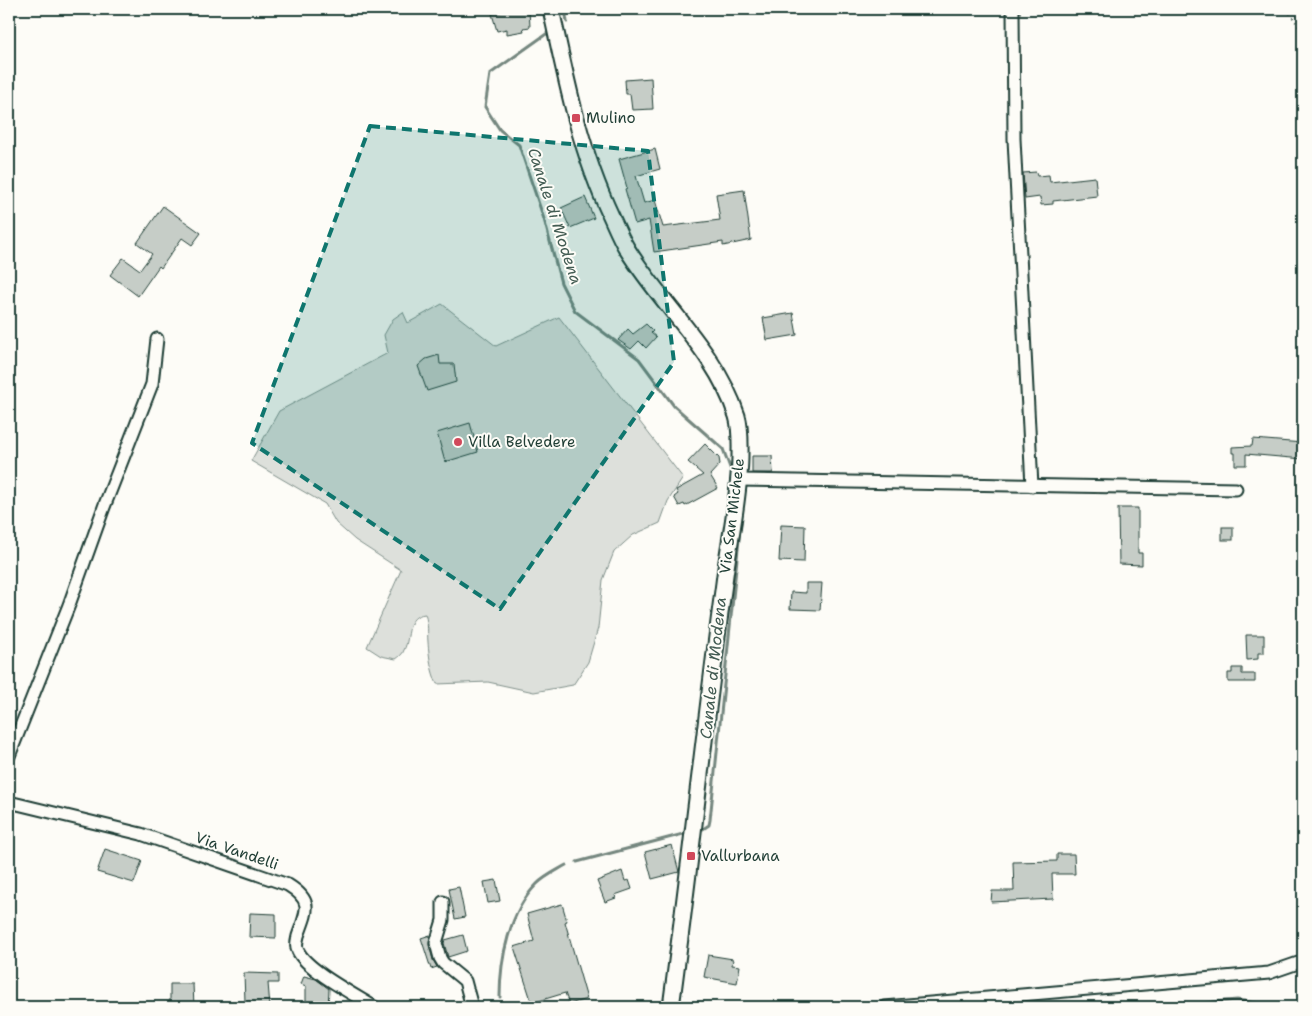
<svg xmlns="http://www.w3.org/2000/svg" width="1312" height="1016" font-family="'Shantell Sans',sans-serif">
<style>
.green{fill:#dde0db;stroke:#7e8e88}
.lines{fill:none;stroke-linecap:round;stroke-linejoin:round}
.stream{stroke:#75877f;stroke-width:3}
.building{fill:#c6cdc7;stroke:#1f3d34}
.minor-casing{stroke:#1f3d34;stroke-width:15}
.major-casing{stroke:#1f3d34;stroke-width:19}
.path{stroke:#1f3d34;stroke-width:2;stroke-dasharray:1 4;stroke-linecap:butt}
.minor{stroke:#fdfcf7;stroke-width:11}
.major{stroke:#fdfcf7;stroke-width:15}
.marked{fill:#0f766e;fill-opacity:0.2;stroke:#0f766e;stroke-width:4;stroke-dasharray:10 6;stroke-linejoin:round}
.poi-dot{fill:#d1495b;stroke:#fdfcf7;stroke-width:2}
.labels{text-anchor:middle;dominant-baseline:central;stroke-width:4;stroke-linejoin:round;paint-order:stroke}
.poi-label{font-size:15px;fill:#1f3d34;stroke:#fdfcf7;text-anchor:start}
.street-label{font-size:15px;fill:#1f3d34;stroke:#fdfcf7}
.water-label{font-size:16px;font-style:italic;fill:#435c53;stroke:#fdfcf7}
</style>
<rect width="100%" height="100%" fill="#fdfcf7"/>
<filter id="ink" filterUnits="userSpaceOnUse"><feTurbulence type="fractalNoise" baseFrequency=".02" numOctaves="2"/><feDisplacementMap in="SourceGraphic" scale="10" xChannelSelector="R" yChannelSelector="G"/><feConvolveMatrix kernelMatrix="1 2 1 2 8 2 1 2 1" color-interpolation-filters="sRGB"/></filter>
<g filter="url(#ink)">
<!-- green -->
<path class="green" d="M442,304L496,346L559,317L683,478L668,501L660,523L633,535L614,552L603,580L598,628L588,662L573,685L534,692L488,682L437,684C431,671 429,656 428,642C427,630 429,627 425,614C405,616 411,637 404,650C403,654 399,657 396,659L381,656L367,647L401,570L355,540L336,523L325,504L251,461L279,411L388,353L384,335L393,319L403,312L408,323Z"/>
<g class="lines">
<!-- stream -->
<g class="stream">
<polyline points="565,9 567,22"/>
<polyline points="549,32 490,74 485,107 500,130 519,145 544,219 561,283 575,311 639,359 674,406 723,449 732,473"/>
<polyline points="703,829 709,825 710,820 741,520"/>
<polyline points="577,862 687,833"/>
<path d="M500,997C500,959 509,912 537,884C545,876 556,871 566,865"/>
<polyline points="1187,1007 1214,1002 1237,1000 1280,1007"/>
</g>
</g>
<!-- building -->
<g class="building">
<polygon points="504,9 529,9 530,27 523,28 524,31 507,34 507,29 497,31 492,14 504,11"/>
<polygon points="651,78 653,109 632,110 630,94 626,94 625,80"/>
<polygon points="655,149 660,169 636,176 644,203 655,200 663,227 720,220 716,194 744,190 751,240 723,246 723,242 654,252 649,220 635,224 625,189 627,188 619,159"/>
<polygon points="1036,172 1037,176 1049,175 1050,182 1095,177 1097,196 1053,201 1053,204 1041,205 1040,197 1025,199 1023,173"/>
<polygon points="585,197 594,218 570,228 561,208"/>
<polygon points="163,206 201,233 192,245 182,238 161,268 159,266 138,296 110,275 123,258 140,270 152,254 137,243"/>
<polygon points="793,313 797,335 767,340 763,318"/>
<polygon points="646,324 653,331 651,333 656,337 646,348 639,341 631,349 618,340 628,329 633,334"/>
<polygon points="439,355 440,364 454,364 456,382 427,391 418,366 426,359"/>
<polygon points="470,423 478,452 445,462 437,433"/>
<polygon points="1253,439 1303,443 1303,459 1246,454 1246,465 1235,465 1235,453 1232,453 1232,447 1252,446"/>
<polygon points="705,444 719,458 720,464 710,475 718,488 685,506 684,504 679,506 674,497 678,494 676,490 703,475 688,462"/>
<polygon points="752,456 772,456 773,473 752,473"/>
<polygon points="1118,508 1138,508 1138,553 1142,553 1142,565 1119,564"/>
<polygon points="781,525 805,526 804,562 779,561"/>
<rect x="1222" y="527" width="11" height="13"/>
<polygon points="806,583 822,583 820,610 790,609 791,592 806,593"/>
<polygon points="1246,635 1264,635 1264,653 1258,653 1258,659 1247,660"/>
<polygon points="1232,668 1242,668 1242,674 1255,674 1255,682 1228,682 1228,673 1232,673"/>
<polygon points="672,845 679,872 652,879 645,852"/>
<polygon points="105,849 142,861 134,883 97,872"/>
<polygon points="1057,854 1074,854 1075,874 1052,874 1053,899 991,902 992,891 1014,891 1013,862 1057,861"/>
<polygon points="622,871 625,881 629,880 632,889 615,895 616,898 605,902 597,881"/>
<polygon points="496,880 500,901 488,903 484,882"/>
<polygon points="459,887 465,917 455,919 449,889"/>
<polygon points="562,904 567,921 565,922 587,999 569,1004 565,993 532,1003 514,947 534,941 527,914"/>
<polygon points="250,913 276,914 276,938 249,937"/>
<polygon points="430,935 429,945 433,960 437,967 431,969 421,938"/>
<polygon points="463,935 467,951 448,957 444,943 445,940"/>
<polygon points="708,955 733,959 732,965 740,966 737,983 704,977"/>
<polygon points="244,973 278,974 278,983 268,983 270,1007 250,1007 250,1001 245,1002"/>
<polygon points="304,976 316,979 329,989 328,1007 306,1007 306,986 301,984"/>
<polygon points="170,984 193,984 194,1007 170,1007"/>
</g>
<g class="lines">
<!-- minor casing -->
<g class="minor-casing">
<g id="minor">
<polyline points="1013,9 1014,139 1032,486"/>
<polyline points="739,480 1236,489"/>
<polyline points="9,756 69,605 104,507 152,384 157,339"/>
<path d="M9,802L141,834L288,885C314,901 307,911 298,936C297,941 295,946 298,951C307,970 355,995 374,1007"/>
<polyline points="443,902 443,920 436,943 440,958 443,963 465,981 472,1007"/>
<polyline points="885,1007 1269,973 1298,963 1303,963"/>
</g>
</g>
<!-- major casing -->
<g class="major-casing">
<path id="major" d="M551,9C566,79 580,151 611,216C616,227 621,239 627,249C662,306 716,351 737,416C741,429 740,444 740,458C739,500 729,541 724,583C705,724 690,866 671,1007"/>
</g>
<!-- path -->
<polyline class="path" points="1287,9 1302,31 1303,61"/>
<!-- minor -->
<use href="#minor" class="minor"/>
<!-- major -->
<use href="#major" class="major"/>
</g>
</g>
<!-- marked area -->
<path class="marked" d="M370,126L648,151L674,362L500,609L252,443Z"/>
<!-- markers -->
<g class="poi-dot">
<rect x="571" y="113" width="10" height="10" rx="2.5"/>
<circle cx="458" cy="442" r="5"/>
<rect x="686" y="851" width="10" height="10" rx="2.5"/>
</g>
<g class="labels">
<!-- poi labels -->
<g class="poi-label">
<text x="586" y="118">Mulino</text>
<text x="468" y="442">Villa Belvedere</text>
<text x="701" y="856">Vallurbana</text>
</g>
<!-- street labels -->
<g class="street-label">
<text transform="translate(732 516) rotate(-83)">Via San Michele</text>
<text transform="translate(237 851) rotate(19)">Via Vandelli</text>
</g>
<!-- water labels -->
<g class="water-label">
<text transform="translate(555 216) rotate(72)">Canale di Modena</text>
<text transform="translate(713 668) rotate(-84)">Canale di Modena</text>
</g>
</g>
<!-- margin -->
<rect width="1312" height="1016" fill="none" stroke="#fdfcf7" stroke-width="30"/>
<rect x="15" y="15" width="1282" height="986" fill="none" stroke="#1f3d34" stroke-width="2" filter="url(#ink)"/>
</svg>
